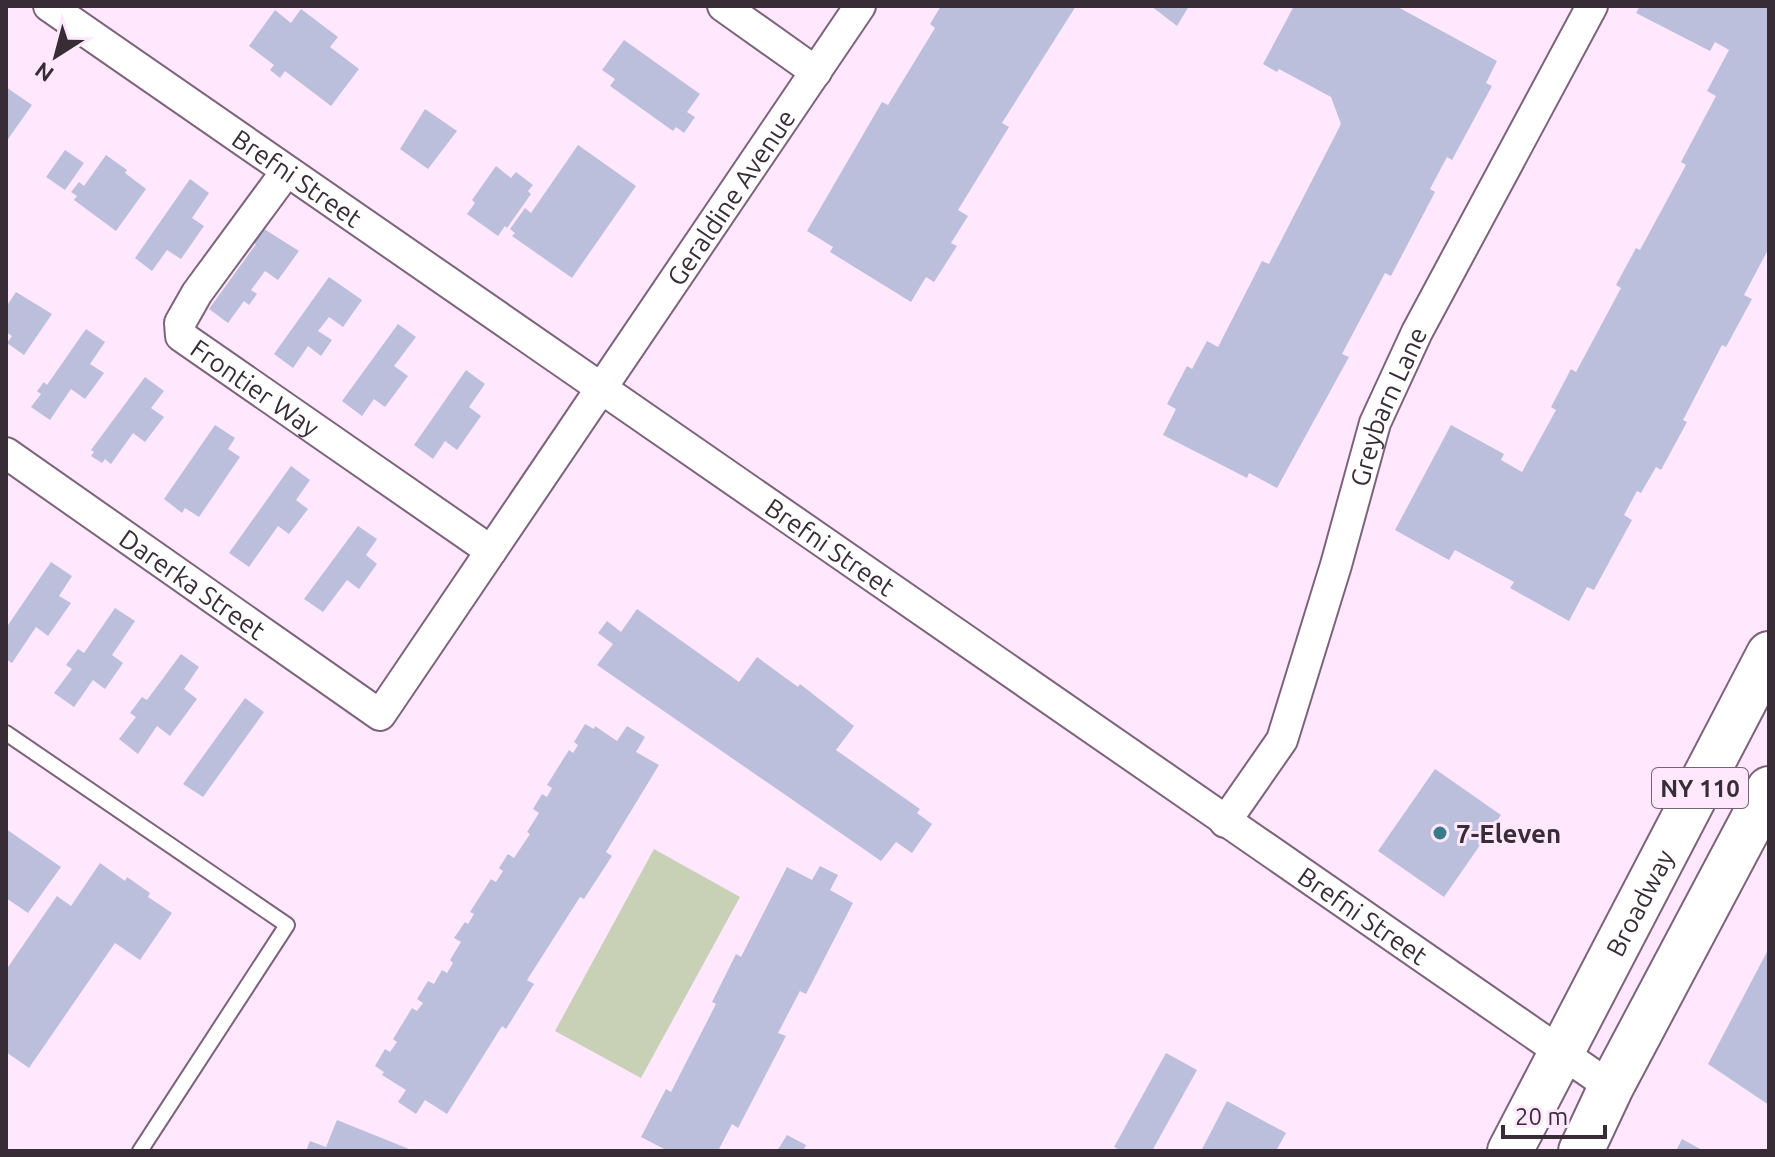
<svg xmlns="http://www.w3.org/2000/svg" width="1775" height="1157" font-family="Ubuntu,sans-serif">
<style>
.green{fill:#c8d0b6}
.building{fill:#bcbfdc}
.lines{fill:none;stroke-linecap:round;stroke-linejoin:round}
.service-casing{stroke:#7c637b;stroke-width:18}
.minor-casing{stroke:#7c637b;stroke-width:34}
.primary-casing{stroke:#7c637b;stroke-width:48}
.service{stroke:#fff;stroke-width:14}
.minor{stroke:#fff;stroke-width:30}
.primary{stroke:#fff;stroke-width:44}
.poi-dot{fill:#387c8c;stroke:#ffe7fd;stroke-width:3}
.labels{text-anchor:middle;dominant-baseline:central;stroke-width:6;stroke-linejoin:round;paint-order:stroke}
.shield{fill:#ffe7fd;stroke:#746572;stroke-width:2}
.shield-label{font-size:24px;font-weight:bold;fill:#382d37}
.street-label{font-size:26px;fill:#382d37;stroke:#ffe7fd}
.poi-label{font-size:26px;font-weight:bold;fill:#382d37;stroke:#ffe7fd;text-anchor:start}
</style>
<rect width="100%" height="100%" fill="#ffe7fd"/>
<!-- green -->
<polygon class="green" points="654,849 740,897 641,1078 555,1031"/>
<!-- building -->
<g class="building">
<polygon points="941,6 1076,6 1002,123 1009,127 958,210 968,216 951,243 957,246 934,282 926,277 911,302 830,252 833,247 807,231 882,102 888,105 935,28 930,24"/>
<polygon points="1151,6 1189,6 1177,26"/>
<polygon points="1294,6 1396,6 1497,61 1486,83 1492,86 1452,160 1447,157 1430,189 1435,192 1391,276 1385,273 1342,354 1349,357 1277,488 1249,473 1247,478 1163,435 1176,409 1167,404 1187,366 1192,369 1207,341 1218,347 1262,261 1269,264 1341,124 1331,97 1279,69 1277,72 1263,64"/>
<polygon points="1640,6 1769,6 1769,248 1744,295 1752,299 1726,347 1722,345 1683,420 1687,422 1661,470 1656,467 1641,493 1637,491 1624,515 1632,520 1594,590 1587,587 1569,621 1510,588 1514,582 1455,550 1449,560 1395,530 1451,425 1504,454 1501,460 1522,472 1556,410 1551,407 1571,369 1576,372 1621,288 1616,285 1636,248 1640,250 1686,165 1681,162 1716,96 1707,91 1729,50 1715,42 1710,51 1636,13"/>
<polygon points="301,9 338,37 330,47 359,69 331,106 285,71 280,78 270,70 274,65 249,46 275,10 291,23"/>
<polygon points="624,40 700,94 687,112 695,117 684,133 676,127 673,131 610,86 615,79 602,70"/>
<polygon points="6,87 32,105 6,142"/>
<polygon points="425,109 457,131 428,169 400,149"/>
<polygon points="578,145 636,186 572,278 512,236 515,233 510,229 525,208 531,213"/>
<polygon points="65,150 84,163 65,190 46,177"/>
<polygon points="106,155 127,170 125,173 146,189 116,231 74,200 77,196 71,192 79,182 84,186"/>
<polygon points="496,166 511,178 516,172 533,185 528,191 531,194 507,228 505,226 498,236 467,214 475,203 472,200"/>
<polygon points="190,179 209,193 192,218 204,226 181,259 167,250 152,271 135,258"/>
<polygon points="261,227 299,251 278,280 265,271 251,290 257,294 249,305 244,301 228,323 209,309 256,244 251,241"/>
<polygon points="329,277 362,300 343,327 329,317 318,331 332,340 321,356 308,346 293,368 274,354"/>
<polygon points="16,292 52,314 24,355 7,343 12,336 6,332 6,307"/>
<polygon points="398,324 416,337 394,366 408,376 385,407 374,399 362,416 342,401"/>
<polygon points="86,329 105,342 90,364 104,373 85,399 71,389 50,420 31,407 41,394 37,391 44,382 47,385"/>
<polygon points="466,370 485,384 469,407 481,416 457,450 445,441 433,459 414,445"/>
<polygon points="145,377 164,391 151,408 164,417 145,442 133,433 111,464 105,459 102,463 91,456 94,452 91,450"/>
<polygon points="215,425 235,438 228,449 240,457 199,517 185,508 182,513 164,499"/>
<polygon points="291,466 310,480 296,500 308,509 289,534 278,526 249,567 229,553"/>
<polygon points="358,526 377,539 366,555 377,564 359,589 347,580 323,612 304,599"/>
<polygon points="51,562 72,576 59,596 71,603 48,636 36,627 12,663 6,659 6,628"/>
<polygon points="115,608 135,621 112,655 123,663 105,689 93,680 74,707 54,693 72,669 66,665 78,649 84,653"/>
<polygon points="637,609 739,682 757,657 798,687 800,684 854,726 836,750 920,809 917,813 932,824 912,853 896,842 881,861 597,665 613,644 598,633 607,621 621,632"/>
<polygon points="181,654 199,667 184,689 197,699 170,736 157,726 138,754 119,739 136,717 130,713 142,697 147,700"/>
<polygon points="245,698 264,712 203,797 183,784"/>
<polygon points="585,724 594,729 595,726 617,741 627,726 645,737 636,752 659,765 606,852 612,856 584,899 580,897 527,980 534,984 506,1029 502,1026 447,1114 425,1100 416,1114 398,1102 406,1090 382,1075 384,1072 375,1066 385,1049 390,1052 397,1042 393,1039 412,1008 417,1011 423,1003 417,999 428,981 434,984 442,970 447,973 453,963 450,960 461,942 454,938 465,922 468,924 474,914 470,912 491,879 496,882 503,871 499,868 508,854 514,858 530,834 527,832 539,813 533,809 542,794 547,797 552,788 547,785 569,750 573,753 578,745 574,742"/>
<polygon points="1435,769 1501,815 1444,897 1378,851"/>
<polygon points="6,829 61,867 28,913 6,898"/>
<polygon points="100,863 125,881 127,877 150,893 148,897 172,913 140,960 115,943 29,1068 6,1052 6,970 57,896 71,906"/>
<polygon points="820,866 838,875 830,890 853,903 806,994 800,991 778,1033 786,1036 738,1128 732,1124 718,1151 668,1151 641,1137 666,1089 671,1092 716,1004 712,1002 736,954 741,957 787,867 812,880"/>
<polygon points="1769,948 1769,1105 1708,1064"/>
<polygon points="1166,1053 1197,1070 1152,1151 1122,1151 1114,1147"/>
<polygon points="1227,1101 1286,1133 1276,1151 1201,1151"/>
<polygon points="337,1120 414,1151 306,1151 310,1141 326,1147"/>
<polygon points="787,1135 806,1145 803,1151 777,1151"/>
<polygon points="1682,1139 1704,1151 1676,1151"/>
</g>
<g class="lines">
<!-- service casing -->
<g class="service-casing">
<polyline id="service" points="6,733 287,925 140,1151"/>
</g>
<!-- minor casing -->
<g class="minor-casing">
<g id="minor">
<path id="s1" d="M49,6L1611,1087"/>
<polyline points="723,6 816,72"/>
<path id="s2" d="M286,172L197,293L180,323L181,336L491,551"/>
<path id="s3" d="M6,453L380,715L860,6"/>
<path id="s4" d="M1225,822L1282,740L1336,565L1375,423L1417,332L1592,6"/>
</g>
</g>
<!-- primary casing -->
<g class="primary-casing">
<g id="primary">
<path id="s5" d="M1510,1151L1769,654"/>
<polyline points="1581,1151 1611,1087 1769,789"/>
</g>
</g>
<!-- service -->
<use href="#service" class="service"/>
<!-- minor -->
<use href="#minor" class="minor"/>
<!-- primary -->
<use href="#primary" class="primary"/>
</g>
<!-- markers -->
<circle class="poi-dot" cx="1440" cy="833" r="8"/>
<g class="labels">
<!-- shield labels -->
<rect class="shield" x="1652" y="768" width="96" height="40" rx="6"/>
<g class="shield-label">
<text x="1700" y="788">NY 110</text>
</g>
<!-- street labels -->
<g class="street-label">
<text stroke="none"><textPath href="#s1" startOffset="302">Brefni Street</textPath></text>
<text stroke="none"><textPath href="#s3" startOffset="1082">Geraldine Avenue</textPath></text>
<text stroke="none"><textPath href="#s2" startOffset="288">Frontier Way</textPath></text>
<text stroke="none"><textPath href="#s4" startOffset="450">Greybarn Lane</textPath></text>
<text stroke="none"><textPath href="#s1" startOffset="950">Brefni Street</textPath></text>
<text stroke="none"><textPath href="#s3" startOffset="228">Darerka Street</textPath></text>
<text stroke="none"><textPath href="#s5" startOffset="280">Broadway</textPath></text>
<text stroke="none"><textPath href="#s1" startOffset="1598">Brefni Street</textPath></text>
</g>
<!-- poi labels -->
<g class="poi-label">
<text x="1456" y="833">7-Eleven</text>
</g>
</g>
<!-- border -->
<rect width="1775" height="1157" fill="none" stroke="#382d37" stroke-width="16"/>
<!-- north arrow -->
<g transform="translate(56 56) rotate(216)" stroke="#ffe7fd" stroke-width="6" paint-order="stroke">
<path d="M0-6L14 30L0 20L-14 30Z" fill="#382d37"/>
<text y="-12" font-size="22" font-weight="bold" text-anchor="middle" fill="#382d37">N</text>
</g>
<!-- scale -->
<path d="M1503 1125v12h102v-12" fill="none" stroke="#382d37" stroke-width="4"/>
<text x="1515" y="1125" font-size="24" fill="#382d37" stroke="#ffe7fd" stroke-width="6" paint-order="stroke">20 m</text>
</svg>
